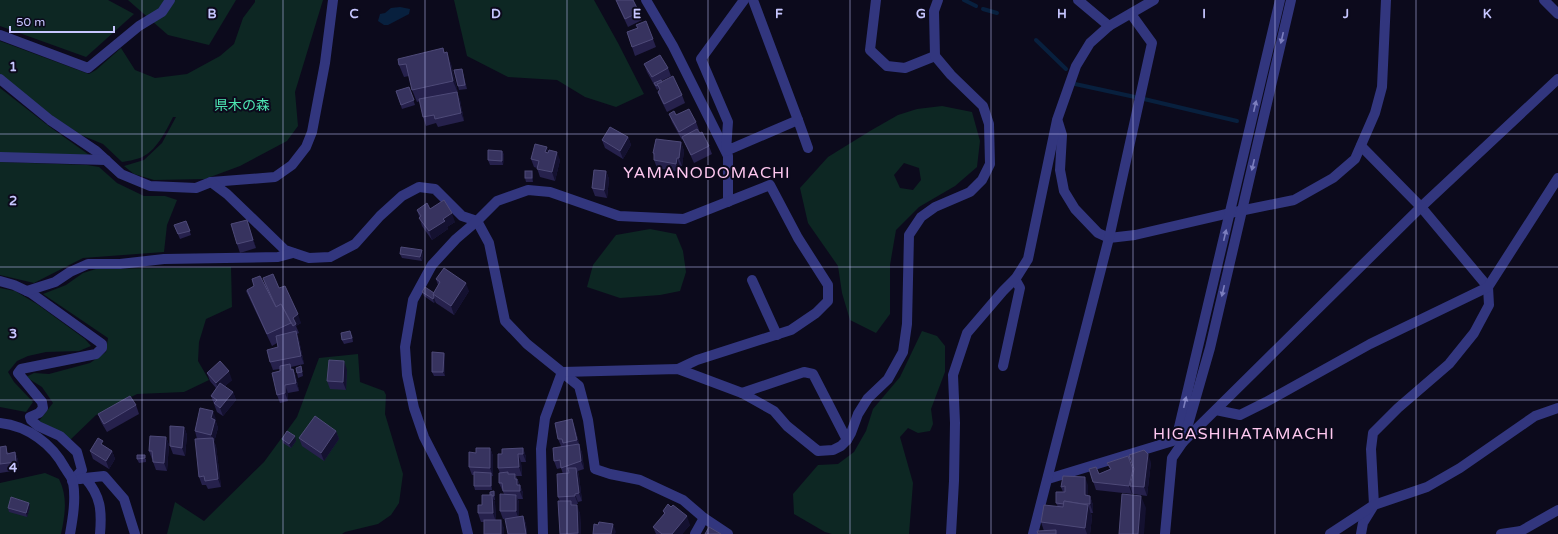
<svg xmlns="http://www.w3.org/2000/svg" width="1558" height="534" font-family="'Varela Round','Noto Sans JP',sans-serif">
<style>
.green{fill:#0d2723;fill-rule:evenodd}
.water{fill:#08203e}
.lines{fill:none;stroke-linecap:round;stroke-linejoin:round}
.stream{stroke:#08203e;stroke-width:4}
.minor{stroke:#32367e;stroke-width:10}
.tertiary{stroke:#32367e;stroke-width:10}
.wall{fill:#26214c}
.shaded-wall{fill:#141130}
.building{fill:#37335f;stroke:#4e4a78}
.oneway{fill:#7c7ebe}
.grid{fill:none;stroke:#c7c6ff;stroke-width:1;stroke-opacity:0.55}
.labels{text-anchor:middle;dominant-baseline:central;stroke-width:4;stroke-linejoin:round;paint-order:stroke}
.park-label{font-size:14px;fill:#4ce4b1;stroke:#0c0a1c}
.quarter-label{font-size:16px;letter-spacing:1px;fill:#ffc8f0;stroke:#0c0a1c}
.grid-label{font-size:13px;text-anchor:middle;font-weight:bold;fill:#c7c6ff;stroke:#0c0a1c;stroke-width:4;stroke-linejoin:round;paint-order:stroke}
</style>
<rect width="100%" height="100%" fill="#0c0a1c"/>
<!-- green -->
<g class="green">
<polygon points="0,0 108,0 134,14 86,57 0,26"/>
<polygon points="128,0 236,0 209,45 168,35"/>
<path d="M255,0H323L295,92L298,126L287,141L240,166L205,179L154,180L134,174L124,166L144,160L162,143L176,117H173C166,131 156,152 140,158C134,160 128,161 122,162L103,144L81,135L45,111L0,74V41L89,74L96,70L121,48L135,70L155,78L187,74L220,56L234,44L243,18L255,2Z"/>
<polygon points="454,0 594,0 618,43 644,94 616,107 585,97 557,80 508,77 467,56"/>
<polygon points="0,88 50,127 92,157 0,153"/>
<path d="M942,106L972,112L980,141L977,167L955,186L919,207L896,230L890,265V314L876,333L850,320L842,293L838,266L808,223L800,188L828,157L870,131L898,115L917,109ZM904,163L919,168L921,180L913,190L900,188L894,175Z"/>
<polygon points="0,162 87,165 99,167 117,183 144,196 165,196 177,200 167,225 164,252 83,258 34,283 0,275"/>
<polygon points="650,229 676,234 683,251 686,272 680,291 660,295 620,298 587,287 593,265 616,235"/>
<polygon points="231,267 232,307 206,319 199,342 198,361 209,380 184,392 137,394 96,415 70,440 39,421 53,403 42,387 26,377 34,373 49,374 90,363 106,352 108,338 43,294 66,285 83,273 96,269"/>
<polygon points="0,288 15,291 37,304 85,339 91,346 79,351 46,352 28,356 17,361 8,372 14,382 33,402 26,412 0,407"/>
<polygon points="922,331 937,336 945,346 945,372 931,409 933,424 930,431 918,433 908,428 900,437 913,483 909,534 832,534 825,532 794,514 793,494 818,465 838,464 854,452 866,431 873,409 900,377"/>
<polygon points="358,354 360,382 384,391 386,395 385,414 403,474 399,503 391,515 378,524 345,532 342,534 167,534 175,502 204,521 264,462 297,417 319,358"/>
<path d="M45,473L59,479C68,497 65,515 61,534H0V483Z"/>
</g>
<!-- water -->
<polygon class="water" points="400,7 410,9 409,14 388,25 384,25 378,21 380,14 385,13 391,8"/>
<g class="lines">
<!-- stream -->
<g class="stream">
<polyline points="964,0 976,6"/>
<polyline points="983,9 997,13"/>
<polyline points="1036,40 1066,69"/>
<polyline points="1075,84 1135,97"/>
<polyline points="1144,99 1237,121"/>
</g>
<!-- minor -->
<g class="minor">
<polyline points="646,0 673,46 728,156 728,202"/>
<polyline points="744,0 701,59 728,122 726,151 798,120"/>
<polyline points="753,0 798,120 808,148"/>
<polyline points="876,0 870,50 887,66 905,68 935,56"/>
<polyline points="1078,0 1109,26"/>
<polyline points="1544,0 1558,14"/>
<polyline points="0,35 88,68 139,26 162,12 170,0"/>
<polyline points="0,79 50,120 96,151 121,174 150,186 196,188 211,182 275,177 292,165 306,147 312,132 325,63 333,0"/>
<polyline points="1058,122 1062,135 1060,170 1064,191 1075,209 1098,233 1109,238 1135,235 1230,213 1294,200 1333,178 1355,159 1375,113 1382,87 1386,0"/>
<polyline points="1361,146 1421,207 1488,287 1489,305 1474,333 1449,364 1398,408 1373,433 1371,449 1374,505 1363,523 1361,534"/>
<polyline points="0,157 106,160"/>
<polyline points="211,182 227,194 285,250 309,258 330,257 355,244 380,216 402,196 419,187 435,189 462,216 477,221 489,243 505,321 527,344 579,386 588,420 595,469 610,474 640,480 683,500 704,518 728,534"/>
<polyline points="752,280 777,335"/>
<polyline points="0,281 14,285 31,293 102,344 102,348 96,354 21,369 18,373 42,402 43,408 39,413 30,417 31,420 38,426 60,436 77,452 82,470 72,481"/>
<polyline points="27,291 55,282 70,272 88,264 120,264 164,259 278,257 293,253"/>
<polyline points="1003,366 1020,288 1015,279"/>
<polyline points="562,372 678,369 742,393 774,411 787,426 818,451 833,450 841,446 847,440 851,433 858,414 868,398 888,379 903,352 907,324 909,235 921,217 935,207 970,192 982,180 990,164 989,124 983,106 951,75 935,56 934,11 938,0"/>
<polyline points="742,393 804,372 813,374 847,440"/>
<polyline points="1216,410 1240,415 1266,402 1370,344 1488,287 1558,178"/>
<polyline points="1176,440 1280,0"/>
<polyline points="85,478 104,476 124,499 135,534"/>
<path d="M80,479L85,478C101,496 102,511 100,534"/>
<polyline points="1048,479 1176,440 1183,442 1210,348 1291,0"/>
<polyline points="468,534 463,513 424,437 414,408 407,375 405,347 413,300 432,265 456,239 477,221 497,201 528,190 550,192 619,216 684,219 770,185 798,238 828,285 828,301 816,313 791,330 697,360 678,369"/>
<polyline points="543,534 541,449 545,418 562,372"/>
<polyline points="695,534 704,518"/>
<polyline points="951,534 954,481 955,423 953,375 967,333 1003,291 1016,278 1028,259 1057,120 1076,66 1090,43 1109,26 1154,0"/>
<polyline points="1033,534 1109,238 1152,43 1131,14"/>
<polyline points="1330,534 1374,505 1427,487 1460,468 1535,416 1558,408"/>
<polyline points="1501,534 1521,531"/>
<polyline points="1518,534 1521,531 1558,510"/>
</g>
<!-- tertiary -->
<g class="tertiary">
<path d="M0,423C28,426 52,444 65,468C68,473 72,477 73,482C76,499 73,517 70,534"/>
<polyline points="1165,534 1172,458 1183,442 1421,207 1558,79"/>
</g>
</g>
<!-- wall -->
<g class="wall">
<polygon points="616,0 639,12 642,20 628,27 619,8"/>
<polygon points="636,25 653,39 656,47 635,56 627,32 637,28"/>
<polygon points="443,48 445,53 451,64 458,93 457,93 460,100 464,121 438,127 436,123 426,126 423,117 420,101 417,102 412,90 409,76 404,77 399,65"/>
<polygon points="644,64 668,68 671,76 661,81 682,95 685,103 667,112 661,100 658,92 660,90 659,89 657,90 647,72"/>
<polygon points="463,73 467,89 459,90 458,86"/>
<polygon points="409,87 415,105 402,109 396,91"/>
<polygon points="669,114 696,122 699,130 698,131 709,146 712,154 694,163 683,139 682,140 672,122"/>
<polygon points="628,137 631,145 623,159 605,148 602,140"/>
<polygon points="681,142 684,151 682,166 680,166 679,172 657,168 654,160 654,156 653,153"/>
<polygon points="502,151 504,155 503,165 490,165 488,160"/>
<polygon points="548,152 560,160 555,181 540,177 537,168 534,167 531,159"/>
<polygon points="606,171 609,179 607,198 595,196 592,188"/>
<polygon points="533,175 533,182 526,182 525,178"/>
<polygon points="430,209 455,222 447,227 448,229 432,240 422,226 417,210"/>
<polygon points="247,220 256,248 240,253 237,244"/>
<polygon points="186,221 191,235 180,239 174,225"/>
<polygon points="400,254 423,254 422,261 402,258"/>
<polygon points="263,278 279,288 301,323 296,326 299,333 297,334 299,340 304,364 291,367 292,369 293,369 296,377 299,391 288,393 288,401 280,403 277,395 280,369 273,370 270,362 278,347 277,343 272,346 246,291 254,286 252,279 265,285"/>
<polygon points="436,279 469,291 454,315 436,303 435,301 434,303 424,296 422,292 434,293 438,285"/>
<polygon points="352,335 353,342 344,344 342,340"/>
<polygon points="444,353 445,357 445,376 434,376 432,372"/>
<polygon points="302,370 303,376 298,378 297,373"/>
<polygon points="347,370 346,390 330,389 327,381"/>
<polygon points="207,373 232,380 225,386 233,392 236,400 223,416 217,412 211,396 216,388 210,381"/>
<polygon points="136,405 139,414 107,432 101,422 98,414"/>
<polygon points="216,419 216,422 218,428 214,442 216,446 221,487 208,489 206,485 202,485 199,477 197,439 195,431"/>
<polygon points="572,419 575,428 580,447 582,453 584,469 578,471 579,476 582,501 578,502 578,504 573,505 580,513 581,534 560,534 558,501 560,501 558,497 563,474 561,468 557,469 554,461 561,446 558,439"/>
<polygon points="184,427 187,435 185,456 173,454 170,446"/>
<polygon points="336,431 339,439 324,461 302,446 299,438"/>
<polygon points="166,437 169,445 167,471 156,470 153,462 153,459 152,459 149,451"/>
<polygon points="282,439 296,441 291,448 283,443"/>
<polygon points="105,446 112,451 115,459 109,469 93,459 90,451"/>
<polygon points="0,447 9,453 15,452 18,460 19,470 0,473"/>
<polygon points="490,448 493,456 493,476 492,476 492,490 475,490 474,486 474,475 472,475 469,467 476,453"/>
<polygon points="523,448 526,457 526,462 521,462 522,476 516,476 520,485 523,493 523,499 518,499 519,503 519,517 523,516 526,524 527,534 508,534 506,519 503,519 500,511 504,494 499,483 500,473 498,468 502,454"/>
<polygon points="137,455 146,459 146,462 139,463 137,459"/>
<polygon points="1151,462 1147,496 1133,494 1132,492 1132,494 1096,490 1089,469 1099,474 1110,469 1107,463 1134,471 1134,469"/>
<polygon points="1088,485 1088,496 1090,496 1093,505 1093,513 1091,513 1092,517 1090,534 1038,534 1044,531 1041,522 1058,507 1056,503 1063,492 1061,487"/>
<polygon points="494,491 495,496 495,500 494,500 495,503 496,520 504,528 504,534 484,534 484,522 481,522 478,513 482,505 490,495"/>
<polygon points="30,507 27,517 9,512 8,508"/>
<polygon points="671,507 690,525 682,534 656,534 653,527 664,514 663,511"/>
</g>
<!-- shaded-wall -->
<g class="shaded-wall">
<polygon points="447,52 451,64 458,93 453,81"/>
<polygon points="457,92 460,100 464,121 461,113"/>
<polygon points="628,137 631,145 623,159 620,151"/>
<polygon points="681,142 684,151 682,166 679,158"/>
<polygon points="547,147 550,155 545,152"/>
<polygon points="502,151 504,155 503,165 502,161"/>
<polygon points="557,152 560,160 555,181 552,172"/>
<polygon points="677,158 680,166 679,172 676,164"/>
<polygon points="532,171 533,175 533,182 532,178"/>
<polygon points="606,171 609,179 607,198 604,190"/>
<polygon points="452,213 455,222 447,227 448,229 432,240 429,231 443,219"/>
<polygon points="247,220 250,228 256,248 253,240"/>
<polygon points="422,250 423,254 422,261 420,257"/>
<polygon points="466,283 469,291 454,315 451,306"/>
<polygon points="434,297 435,301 434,303 433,299"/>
<polygon points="298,314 301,323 296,326 293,318"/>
<polygon points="296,331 299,340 304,364 301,356"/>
<polygon points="444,353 445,357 445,376 443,372"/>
<polygon points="344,361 347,370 346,390 343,382"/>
<polygon points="293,369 296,377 299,391 296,383"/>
<polygon points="229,371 232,380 219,391 216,383"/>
<polygon points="285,385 288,393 288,401 285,393"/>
<polygon points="233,392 236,400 223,416 220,408"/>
<polygon points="213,411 216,419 216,422 218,428 214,442 216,446 221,487 218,479 213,442 211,435 211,418"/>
<polygon points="572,419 575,428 580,447 582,453 584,469 581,461 579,445 577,440"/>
<polygon points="184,427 187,435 185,456 182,448"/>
<polygon points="336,431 339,439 324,461 321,453"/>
<polygon points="295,436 296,441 291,448 289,444"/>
<polygon points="166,437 169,445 167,471 164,463"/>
<polygon points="490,448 493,456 493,476 490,468"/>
<polygon points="523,448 526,457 526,462 523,454"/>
<polygon points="112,451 115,459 109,469 106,461"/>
<polygon points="15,452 18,460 19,470 16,462"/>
<polygon points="518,454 521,462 522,476 519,467"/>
<polygon points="1148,454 1151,462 1147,496 1144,487"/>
<polygon points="1128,456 1136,478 1130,486 1132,492 1132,494 1129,486"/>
<polygon points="576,468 579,476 582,501 579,493"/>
<polygon points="491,473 492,477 492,490 491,486"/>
<polygon points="515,474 523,493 523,499 515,479"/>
<polygon points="1085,477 1088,485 1088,503 1085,495"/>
<polygon points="494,491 495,496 495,500 494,496"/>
<polygon points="575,494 578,502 578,504 575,496"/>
<polygon points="492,495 495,503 496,522 493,513"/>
<polygon points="516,495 519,503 519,520 516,511"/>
<polygon points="1090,496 1093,505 1093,513 1090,504"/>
<polygon points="1141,496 1146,508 1144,534 1138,534"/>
<polygon points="29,503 30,507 27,517 26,513"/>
<polygon points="577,505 580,513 581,534 579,534 578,533"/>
<polygon points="1088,505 1092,517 1090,534 1087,534 1085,528"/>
<polygon points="523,516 526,524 527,534 526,534"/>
<polygon points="687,516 690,525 682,534 672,534"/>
<polygon points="501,520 504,528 504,534 501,534"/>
<polygon points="613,524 616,532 615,534 611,534"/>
</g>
<!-- building -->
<g class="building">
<polygon points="616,0 633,0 639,12 625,19"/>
<polygon points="646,21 653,39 632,47 627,32 638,28 636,25"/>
<polygon points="443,48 444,53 447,52 453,81 412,90 406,64 399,65 398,59"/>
<polygon points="660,55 668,68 652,77 644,64"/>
<polygon points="462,69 465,85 458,86 454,70"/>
<polygon points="673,76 682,95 664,104 658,92 660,89 657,84"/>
<polygon points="661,80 662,82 657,84 658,85 656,86 654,83"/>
<polygon points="409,87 414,100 401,105 396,91"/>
<polygon points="457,92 461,113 435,119 434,115 423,117 419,99"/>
<polygon points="689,109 696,122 679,132 669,114 674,111 676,115"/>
<polygon points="610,127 628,137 620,151 602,140"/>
<polygon points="697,129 700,133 702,132 709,146 691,155 682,137"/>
<polygon points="656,139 681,142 679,158 677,158 676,164 654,160 654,153 653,153"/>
<polygon points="535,144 547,147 545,152 548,153 549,150 557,152 552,172 537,169 539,161 531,159"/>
<polygon points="488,150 502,151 502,161 488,160"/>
<polygon points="594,170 606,171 604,190 592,188"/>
<rect x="525" y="171" width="7" height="7"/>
<polygon points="444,200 452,213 443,219 445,221 429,231 419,218 421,216 417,210 427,203 430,209"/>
<polygon points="247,220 253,240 237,244 231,224"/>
<polygon points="186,221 190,231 178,234 174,225"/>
<polygon points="401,247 422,250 420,257 400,254"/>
<polygon points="444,268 466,283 451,306 433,294 440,282 436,279"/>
<polygon points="273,274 279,288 285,286 298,314 293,318 296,324 293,326 281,304 276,307 263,278"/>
<polygon points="260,276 276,307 281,304 291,323 267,334 247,290 254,286 252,279"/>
<polygon points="425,287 434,293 433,294 434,297 433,299 422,292"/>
<polygon points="296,331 301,356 270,362 267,350 278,347 276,336"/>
<polygon points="350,331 352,338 342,340 341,333"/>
<polygon points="432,352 444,353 443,372 432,372"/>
<polygon points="329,360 344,361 343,382 327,381"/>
<polygon points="220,361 229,371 216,383 207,373"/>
<polygon points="290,364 291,370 293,369 296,383 285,385 285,393 277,395 272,373 280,371 280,366"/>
<polygon points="301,366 302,372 297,373 296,368"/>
<polygon points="220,383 233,392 220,408 214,403 217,400 211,396"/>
<polygon points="130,396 136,405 104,424 98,414"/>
<polygon points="200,408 213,411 211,418 215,420 211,435 195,431"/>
<polygon points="315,416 336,431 321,453 299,438"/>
<polygon points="572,419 577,440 563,443 562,439 558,439 555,423"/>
<polygon points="170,426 184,427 182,448 170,446"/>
<polygon points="287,431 295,436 289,444 282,439"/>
<polygon points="150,436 166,437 164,463 153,462 152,451 149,451"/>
<polygon points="98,438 103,441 101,444 112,451 106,461 90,451"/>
<polygon points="213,438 218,479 205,481 204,476 199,477 195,439"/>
<polygon points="579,444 581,461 561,468 560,460 554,461 553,448"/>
<polygon points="6,446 7,454 15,452 16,462 0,464 0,447"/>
<polygon points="476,448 490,448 490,468 469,467 469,452 476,453"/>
<polygon points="523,448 523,454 518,454 519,467 498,468 498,454 502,454 502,449"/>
<polygon points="1144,450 1148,454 1144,487 1130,486 1134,469 1129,455"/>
<polygon points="137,455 145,455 145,458 137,459"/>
<polygon points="1128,456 1133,469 1129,486 1093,482 1089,469 1096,467 1099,474 1111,469 1107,463"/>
<polygon points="568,468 576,468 579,493 575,494 575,496 558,497 557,474 569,473"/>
<polygon points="474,472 491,473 491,486 474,486"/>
<polygon points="508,472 508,474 515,474 515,479 517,479 517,485 520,485 520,491 503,491 502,483 499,483 499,473"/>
<polygon points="1063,476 1085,477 1085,495 1090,496 1090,504 1083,504 1064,501 1064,504 1056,503 1056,492 1065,492 1065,486 1061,487"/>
<polygon points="494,491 494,496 492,496 492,495 490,495 490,492"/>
<polygon points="500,494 516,495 516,511 500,511"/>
<polygon points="1122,494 1141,496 1138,534 1119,534"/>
<polygon points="482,495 492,495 493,513 478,513 478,505 482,505"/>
<polygon points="11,497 29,503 26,513 8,508"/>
<polygon points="558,501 571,501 571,505 577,505 578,533 560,534"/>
<polygon points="1064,501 1088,505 1085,528 1041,522 1044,505 1063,507"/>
<polygon points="668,504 671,507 673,505 687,516 672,534 662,534 653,527 665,513 663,511"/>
<polygon points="523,516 526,534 508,534 505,519"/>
<rect x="484" y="520" width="17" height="14"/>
<polygon points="599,522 613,524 611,534 593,534 594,524 598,525"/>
<polygon points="709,527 721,534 705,534"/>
<polygon points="1056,530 1056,534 1038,534 1037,531"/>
</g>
<!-- one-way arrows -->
<defs><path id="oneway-solid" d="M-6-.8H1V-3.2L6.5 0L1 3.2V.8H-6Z"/></defs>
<g class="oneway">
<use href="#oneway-solid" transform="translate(1282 38) rotate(103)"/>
<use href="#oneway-solid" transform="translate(1255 106) rotate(-77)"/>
<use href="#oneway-solid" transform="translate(1253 165) rotate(103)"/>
<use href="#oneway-solid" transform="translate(1225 235) rotate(-77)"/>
<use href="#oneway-solid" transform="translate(1223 291) rotate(103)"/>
<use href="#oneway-solid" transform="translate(1185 402) rotate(-77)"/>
</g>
<!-- grid -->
<path class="grid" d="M142,0V534M283,0V534M425,0V534M567,0V534M708,0V534M850,0V534M991,0V534M1133,0V534M1275,0V534M1416,0V534M0,134H1558M0,267H1558M0,400H1558"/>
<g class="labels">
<!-- park labels -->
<g class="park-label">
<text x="242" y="105">県木の森</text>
</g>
<!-- quarter labels -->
<g class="quarter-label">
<text x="707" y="173">YAMANODOMACHI</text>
<text x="1244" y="434">HIGASHIHATAMACHI</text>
</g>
</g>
<g class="grid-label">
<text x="212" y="18">B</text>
<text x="354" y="18">C</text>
<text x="496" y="18">D</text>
<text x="637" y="18">E</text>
<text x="779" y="18">F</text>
<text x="921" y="18">G</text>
<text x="1062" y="18">H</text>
<text x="1204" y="18">I</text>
<text x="1346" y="18">J</text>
<text x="1487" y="18">K</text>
<text x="13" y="71">1</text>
<text x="13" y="205">2</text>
<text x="13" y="338">3</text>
<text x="13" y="472">4</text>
</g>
<!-- scale -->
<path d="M10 26v6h104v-6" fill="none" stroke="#c7c6ff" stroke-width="2"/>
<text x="16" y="26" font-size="12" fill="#c7c6ff" stroke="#0c0a1c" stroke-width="3" paint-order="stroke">50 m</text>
</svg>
